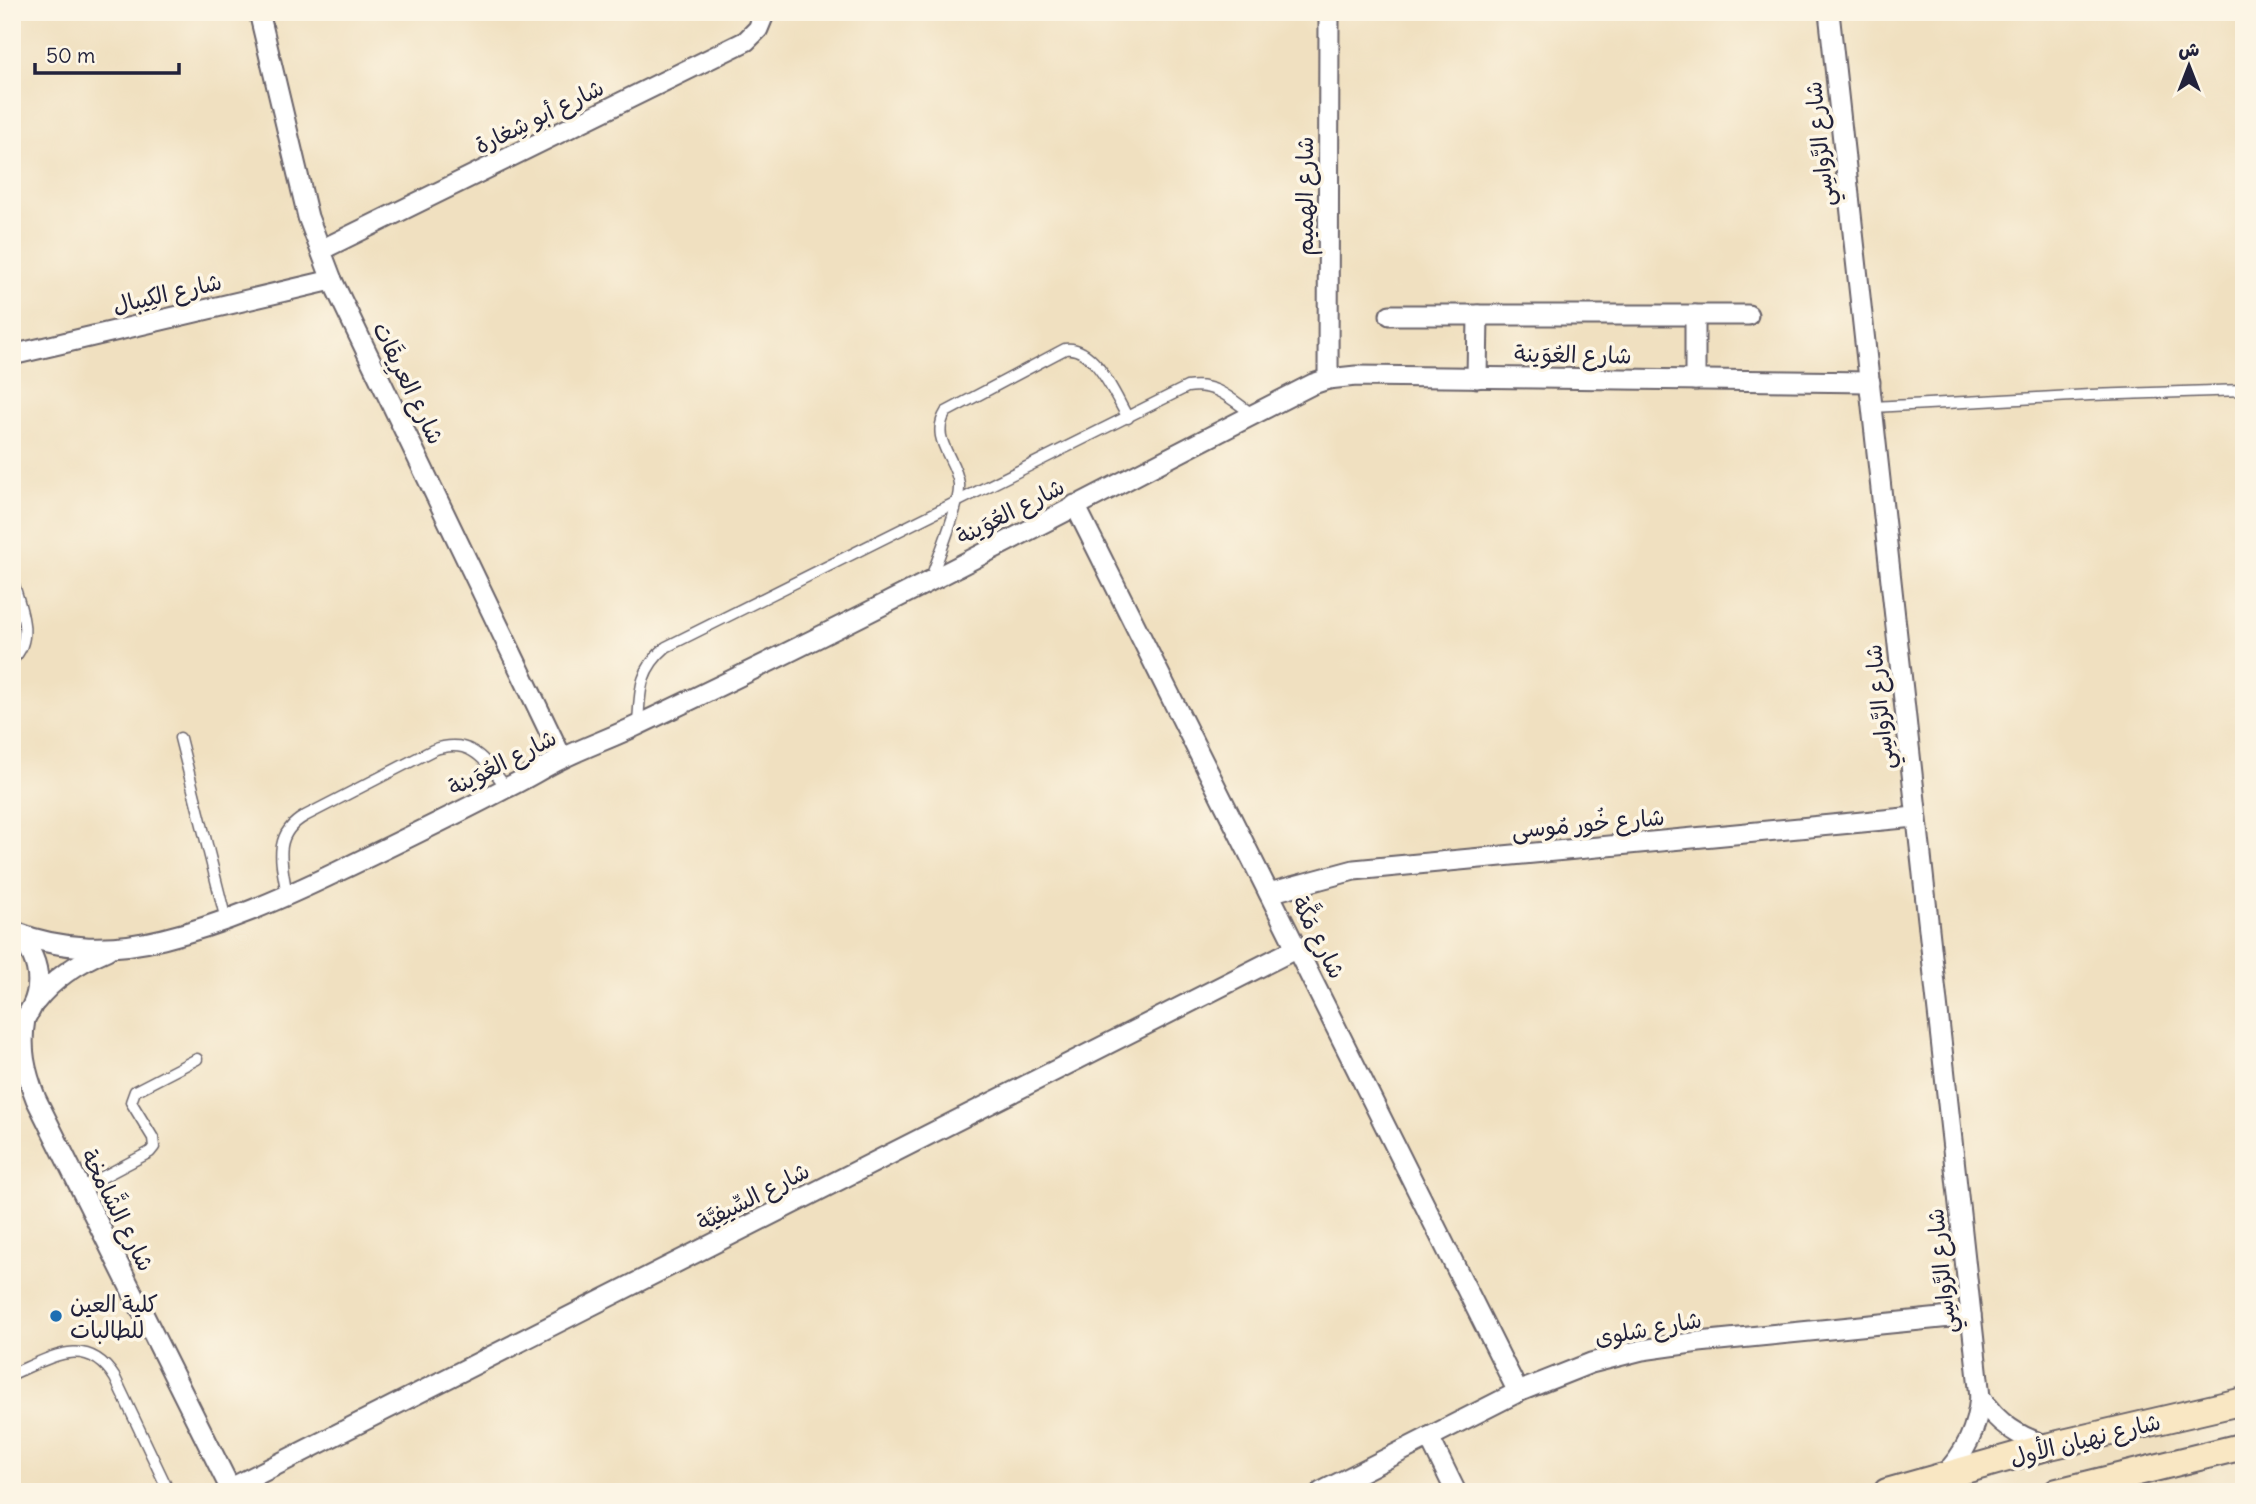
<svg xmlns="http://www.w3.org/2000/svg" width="2256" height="1504" font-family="Delius,'Playpen Sans Arabic',sans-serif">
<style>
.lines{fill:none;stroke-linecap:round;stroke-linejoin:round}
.lane-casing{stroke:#6a646a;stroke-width:13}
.street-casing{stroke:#6a646a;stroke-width:23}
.secondary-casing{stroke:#6a646a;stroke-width:30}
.lane{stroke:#fff;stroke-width:10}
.street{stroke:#fff;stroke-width:19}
.secondary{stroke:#f9e7c3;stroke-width:26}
.poi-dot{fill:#1f6fb2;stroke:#fcf5e5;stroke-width:2.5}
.labels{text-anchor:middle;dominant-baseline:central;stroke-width:7;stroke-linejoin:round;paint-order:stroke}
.street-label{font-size:23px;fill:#22223b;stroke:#fcf5e5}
.poi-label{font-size:23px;fill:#22223b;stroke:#fcf5e5;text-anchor:start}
</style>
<rect width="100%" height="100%" fill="#fcf5e5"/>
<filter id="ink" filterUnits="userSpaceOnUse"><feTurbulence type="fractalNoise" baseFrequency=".0143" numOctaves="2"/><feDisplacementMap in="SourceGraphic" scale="14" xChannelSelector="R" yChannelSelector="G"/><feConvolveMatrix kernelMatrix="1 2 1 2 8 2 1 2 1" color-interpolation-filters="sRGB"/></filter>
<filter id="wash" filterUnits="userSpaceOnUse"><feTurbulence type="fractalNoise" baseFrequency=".00686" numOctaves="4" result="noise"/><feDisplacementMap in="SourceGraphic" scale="28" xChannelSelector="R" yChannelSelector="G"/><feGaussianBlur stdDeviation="1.57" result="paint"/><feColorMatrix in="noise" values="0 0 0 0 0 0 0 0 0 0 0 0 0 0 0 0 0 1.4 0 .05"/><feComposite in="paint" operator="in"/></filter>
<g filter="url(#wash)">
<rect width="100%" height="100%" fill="#f0e0c0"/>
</g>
<g filter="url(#ink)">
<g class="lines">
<!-- lane casing -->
<g class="lane-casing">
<g id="lane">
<polyline points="1873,407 2090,395 2244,390"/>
<path d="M12,578C19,605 36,638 12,660"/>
<path d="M931,578C938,557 961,503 959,484C956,458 929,439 946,412L1065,349C1095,345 1115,396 1128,418"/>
<path d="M638,726C640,692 638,671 666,647L1187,387C1215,382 1231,399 1252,414"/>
<polyline points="180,738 226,920"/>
<path d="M287,895C282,864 271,835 305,816L433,750C472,736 485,761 507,788"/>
<polyline points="80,1189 150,1152 154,1147 153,1138 131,1102 135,1091 197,1059"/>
<path d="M12,1374C50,1358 87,1333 115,1378L169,1492"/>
</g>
</g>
<!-- street casing -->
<g class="street-casing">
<g id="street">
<polyline points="259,12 308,217 332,280 562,758"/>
<path d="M1829,12L1980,1397C1977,1429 1966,1453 1943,1476"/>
<polyline points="321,250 746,41 758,29 765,12"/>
<polyline points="1390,315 1748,315"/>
<polyline points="12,355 332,280"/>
<polyline points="1477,378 1478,315"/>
<polyline points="1328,379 1329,12"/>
<polyline points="1695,380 1695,315"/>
<polyline points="1075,505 1518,1392"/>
<polyline points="1269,893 1354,870 1915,817"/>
<path d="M15,932C62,951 115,951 163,939C224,924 281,899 337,872C393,845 449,818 504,789C524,780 542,768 561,759C587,746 614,737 640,724C867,617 1089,498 1313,384L1328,379L1356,376L1870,382"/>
<path d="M36,1001C55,977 79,962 107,950"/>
<path d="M25,1019C20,1049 25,1071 36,1099L232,1492"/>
<path d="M16,1028C45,1000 45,963 17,934"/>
<path d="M1980,1397C1997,1423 2019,1438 2050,1446"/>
<polyline points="1429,1437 1456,1492"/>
<polyline points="231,1488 1297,948"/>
<polyline points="1321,1492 1518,1392 1591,1363 1642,1350 1699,1342 1971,1315"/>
</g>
</g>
<!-- secondary casing -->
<g class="secondary-casing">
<g id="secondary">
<polyline points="1887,1492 2050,1446 2244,1401"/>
<polyline points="2057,1492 2244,1446"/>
</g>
</g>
<!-- lane -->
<use href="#lane" class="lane"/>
<!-- street -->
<use href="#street" class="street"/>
<!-- secondary -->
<use href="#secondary" class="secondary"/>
</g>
</g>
<!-- markers -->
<circle class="poi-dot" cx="56" cy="1316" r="7"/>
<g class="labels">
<!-- street labels -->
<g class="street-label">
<text transform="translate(539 116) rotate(-26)">شارع أبو شِغارة</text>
<text transform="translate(1819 144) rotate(-96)">شارع الرَّواسِي</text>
<text transform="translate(1304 196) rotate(-90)">شارع الهميم</text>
<text transform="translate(167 293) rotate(-13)">شارع الكِيبال</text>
<text transform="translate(1573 354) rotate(1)">شارع العُوَينة</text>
<text transform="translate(409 383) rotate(64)">شارع العرِيقَات</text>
<text transform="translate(1010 511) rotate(-27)">شارع العُوَينة</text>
<text transform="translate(1879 707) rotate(-96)">شارع الرَّواسِي</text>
<text transform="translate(502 762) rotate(-27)">شارع العُوَينة</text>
<text transform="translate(1588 823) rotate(-5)">شارع خُور مُوسى</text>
<text transform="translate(1319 937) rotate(63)">شارع مَكَّة</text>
<text transform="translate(753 1196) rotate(-27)">شارع السِّيفِيَّة</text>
<text transform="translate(118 1210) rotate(63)">شارع الشَّامخة</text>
<text transform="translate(1941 1271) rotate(-96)">شارع الرَّواسِي</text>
<text transform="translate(1648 1328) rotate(-10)">شارع شلوى</text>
<text transform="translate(2085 1439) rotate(-14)">شارع نهيان الأول</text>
</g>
<!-- poi labels -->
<g class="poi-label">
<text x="70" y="1303">كلية العين<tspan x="70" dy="26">للطالبات</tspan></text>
</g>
</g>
<!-- margin -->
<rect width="2256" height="1504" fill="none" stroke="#fcf5e5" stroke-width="42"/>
<!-- north arrow -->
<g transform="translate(2189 66)" stroke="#fcf5e5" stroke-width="5" paint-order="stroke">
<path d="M0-5L12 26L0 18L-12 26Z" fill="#22223b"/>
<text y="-10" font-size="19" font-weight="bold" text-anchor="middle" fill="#22223b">ش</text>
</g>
<!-- scale -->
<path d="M35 63v10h144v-10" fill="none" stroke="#22223b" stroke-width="3.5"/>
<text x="46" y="63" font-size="21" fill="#22223b" stroke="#fcf5e5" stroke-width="5" paint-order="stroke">50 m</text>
</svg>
